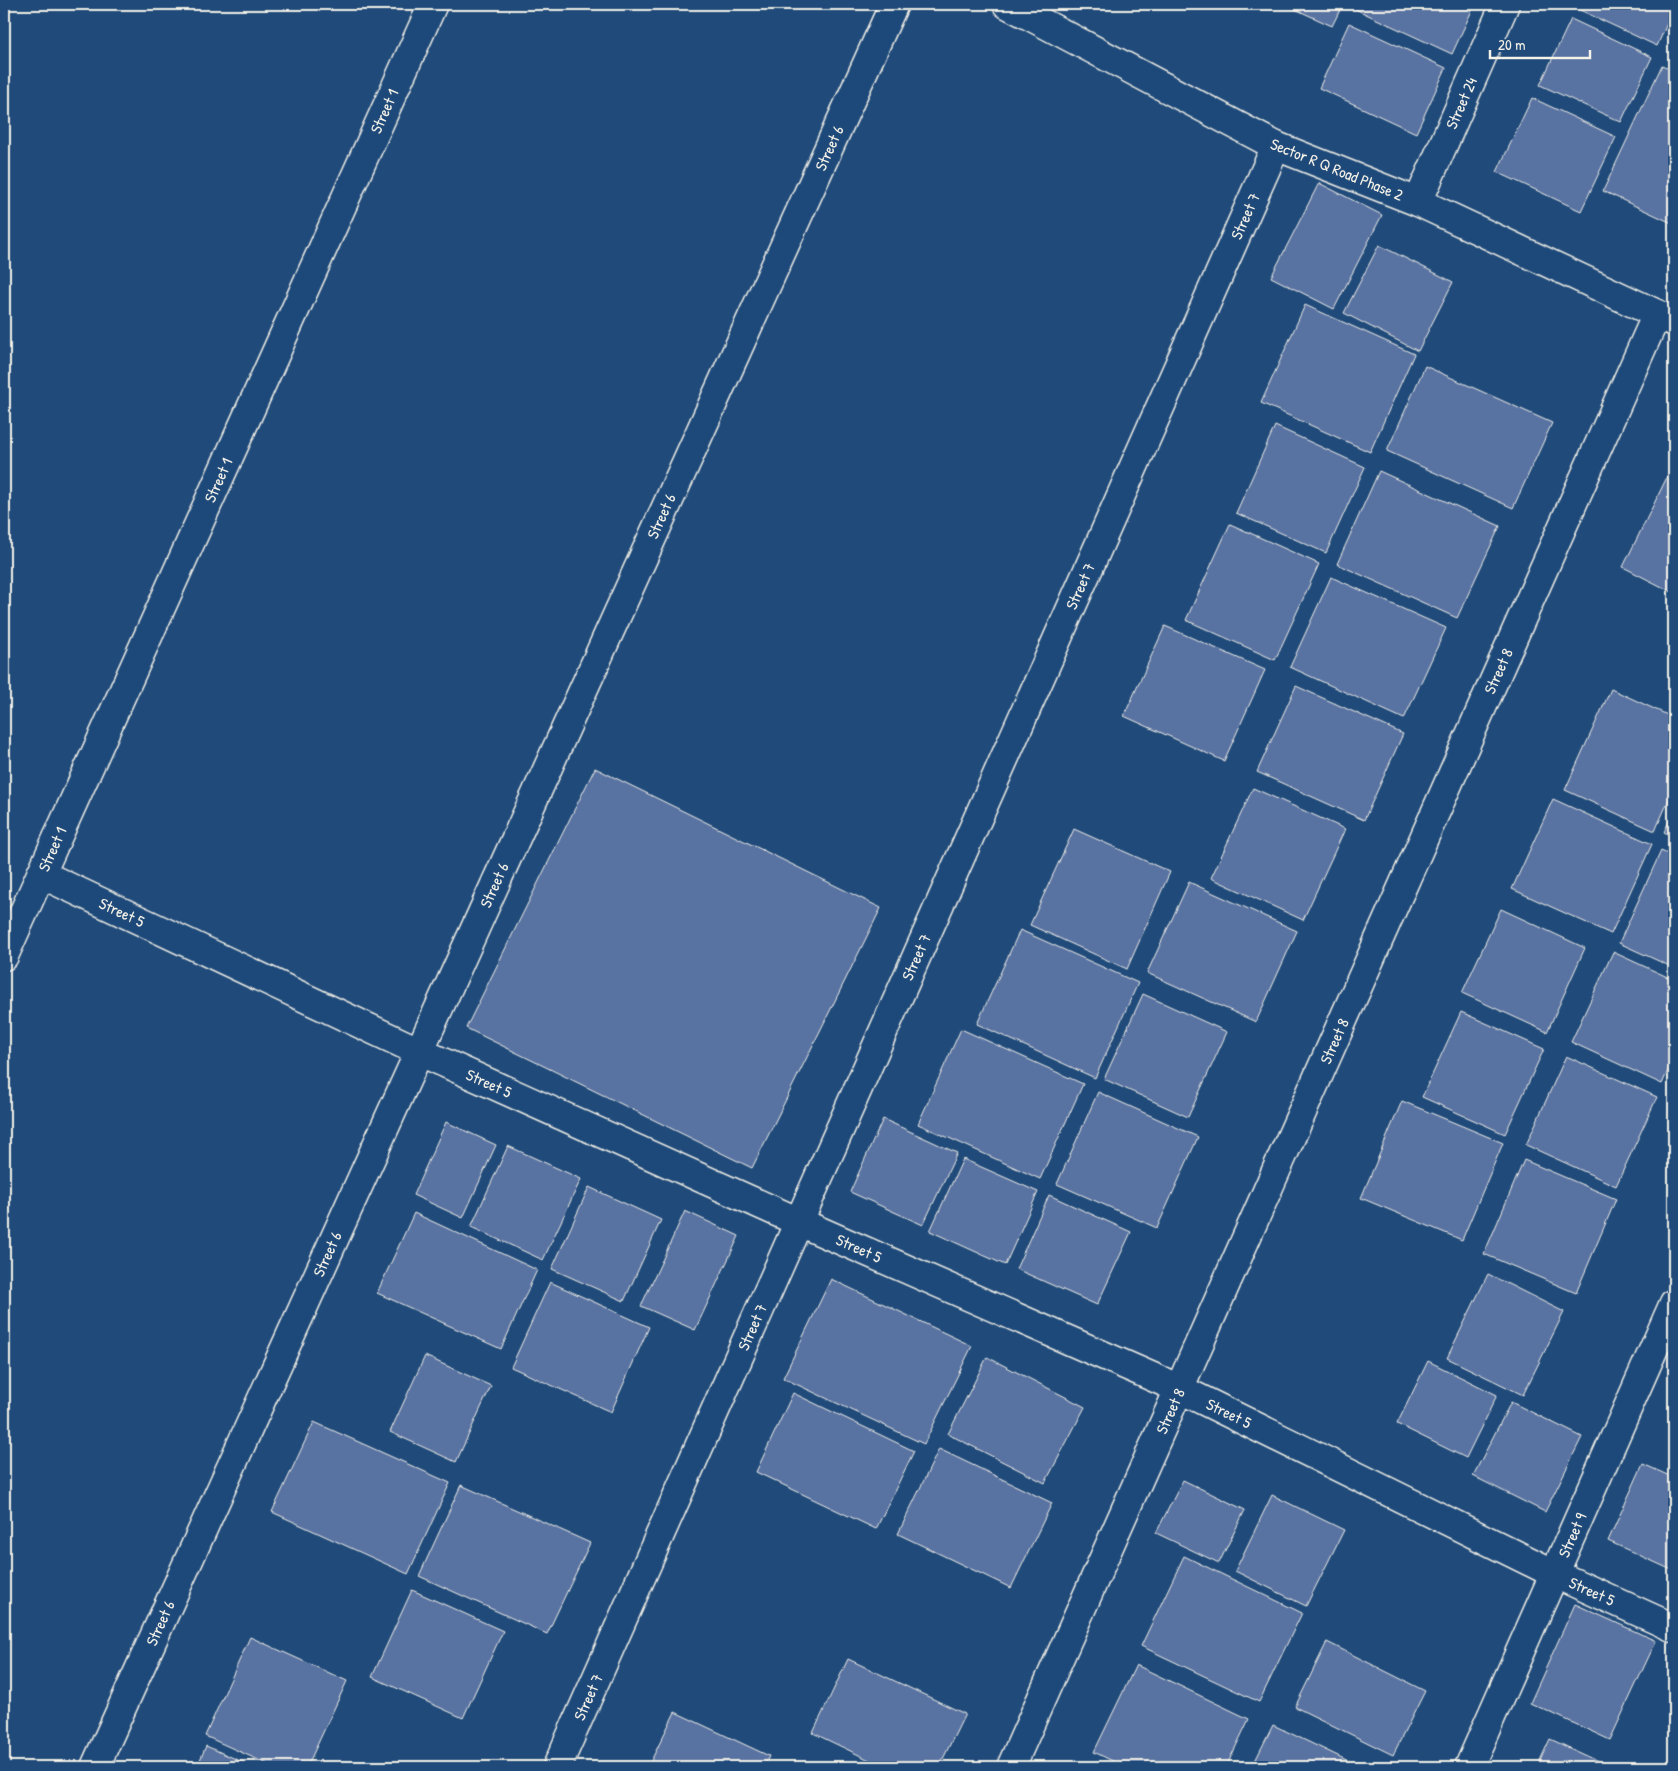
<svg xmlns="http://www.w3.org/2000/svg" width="1678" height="1771" font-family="'Patrick Hand',sans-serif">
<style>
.building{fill:#5972a2;stroke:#f4f1e8}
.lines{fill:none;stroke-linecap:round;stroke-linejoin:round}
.street-casing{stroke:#f4f1e8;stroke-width:31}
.street{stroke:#1f4a7a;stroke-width:28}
.labels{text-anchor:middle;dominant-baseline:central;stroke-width:5;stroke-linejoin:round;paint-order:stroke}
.street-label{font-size:16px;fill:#f4f1e8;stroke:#1f4a7a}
</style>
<rect width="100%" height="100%" fill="#1f4a7a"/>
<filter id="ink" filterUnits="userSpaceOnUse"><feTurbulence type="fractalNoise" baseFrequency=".02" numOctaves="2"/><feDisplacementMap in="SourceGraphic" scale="10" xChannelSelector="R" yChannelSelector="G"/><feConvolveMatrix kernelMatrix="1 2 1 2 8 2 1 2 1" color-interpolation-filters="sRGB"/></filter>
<g filter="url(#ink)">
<!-- building -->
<g class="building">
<polygon points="1284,4 1343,4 1332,26"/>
<polygon points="1355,4 1475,4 1452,54 1353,8"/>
<polygon points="1567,4 1674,4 1674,8 1657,46"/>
<polygon points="1571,19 1652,57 1621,122 1540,85"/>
<polygon points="1349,23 1446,68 1416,133 1319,88"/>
<polygon points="1662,65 1674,71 1674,224 1603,191"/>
<polygon points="1532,98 1616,137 1581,211 1497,172"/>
<polygon points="1319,183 1382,215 1334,309 1271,277"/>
<polygon points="1379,245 1453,282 1418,351 1344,313"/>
<polygon points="1305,305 1414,354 1370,452 1261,403"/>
<polygon points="1425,366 1552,423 1513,508 1387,451"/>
<polygon points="1275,426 1365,467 1326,553 1236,513"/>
<polygon points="1379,471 1500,526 1457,618 1337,564"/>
<polygon points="1670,471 1674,473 1674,593 1623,567"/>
<polygon points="1230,524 1319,564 1275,660 1186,620"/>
<polygon points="1331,577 1446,628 1404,719 1290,667"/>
<polygon points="1165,626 1265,670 1224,761 1124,716"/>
<polygon points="1296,686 1403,734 1364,820 1257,772"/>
<polygon points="1611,689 1674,718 1674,788 1655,831 1565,790"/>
<polygon points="595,768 881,908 752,1168 466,1028"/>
<polygon points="1253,788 1345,829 1303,920 1211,878"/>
<polygon points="1553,799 1652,844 1611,934 1512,889"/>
<polygon points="1674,811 1674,837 1664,832"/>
<polygon points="1074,829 1170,872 1127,969 1030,925"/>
<polygon points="1661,851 1674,857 1674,968 1619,943"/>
<polygon points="1189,882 1297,931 1256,1022 1147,973"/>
<polygon points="1501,909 1585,948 1547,1032 1462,993"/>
<polygon points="1020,930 1138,983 1095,1078 977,1024"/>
<polygon points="1613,952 1674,980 1674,1057 1662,1084 1571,1042"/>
<polygon points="1143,994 1227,1032 1188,1117 1104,1079"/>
<polygon points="1461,1012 1544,1049 1505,1134 1422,1097"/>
<polygon points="961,1029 1083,1084 1040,1179 918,1124"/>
<polygon points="1566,1056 1657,1097 1616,1186 1526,1145"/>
<polygon points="1098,1092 1198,1137 1157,1228 1057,1184"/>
<polygon points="1402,1101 1503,1143 1462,1240 1361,1198"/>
<polygon points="883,1119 957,1153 923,1225 850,1192"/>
<polygon points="446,1122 496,1145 463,1218 413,1195"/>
<polygon points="508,1146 581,1179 543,1260 471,1227"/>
<polygon points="963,1159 1038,1192 1005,1265 930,1231"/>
<polygon points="1524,1160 1616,1199 1576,1293 1484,1254"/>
<polygon points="589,1187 661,1220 624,1301 552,1269"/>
<polygon points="1049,1195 1131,1232 1097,1305 1016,1269"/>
<polygon points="685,1211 739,1236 695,1330 641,1306"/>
<polygon points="414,1213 537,1270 501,1349 377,1293"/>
<polygon points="1488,1274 1564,1312 1523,1395 1447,1358"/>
<polygon points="831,1279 972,1346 924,1444 783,1378"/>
<polygon points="550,1282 649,1327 611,1412 511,1367"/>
<polygon points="425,1356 491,1386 456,1462 390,1432"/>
<polygon points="987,1357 1085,1407 1045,1483 948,1434"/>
<polygon points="1428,1361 1497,1395 1466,1458 1397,1424"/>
<polygon points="793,1393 914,1451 876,1529 756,1472"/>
<polygon points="1511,1402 1582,1437 1545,1512 1473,1476"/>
<polygon points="314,1422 450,1483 408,1574 272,1512"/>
<polygon points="939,1449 1052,1503 1011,1588 898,1534"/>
<polygon points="1643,1464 1674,1478 1674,1571 1608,1541"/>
<polygon points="1183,1480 1245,1510 1219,1563 1156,1533"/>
<polygon points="461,1485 590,1543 547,1634 419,1576"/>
<polygon points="1272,1495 1344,1530 1306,1606 1235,1571"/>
<polygon points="1184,1556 1302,1613 1259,1702 1141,1646"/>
<polygon points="412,1590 503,1631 463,1718 372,1677"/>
<polygon points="1575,1604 1656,1641 1610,1740 1530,1703"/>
<polygon points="250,1637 347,1681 307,1767 274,1767 205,1736"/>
<polygon points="1327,1642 1425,1691 1393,1755 1295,1707"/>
<polygon points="848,1659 965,1714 939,1767 884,1767 813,1733"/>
<polygon points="1136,1665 1249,1719 1226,1767 1125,1767 1094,1752"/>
<polygon points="675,1712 769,1756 764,1767 648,1767"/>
<polygon points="1273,1725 1361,1767 1252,1767"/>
<polygon points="1550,1739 1611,1767 1537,1767"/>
<polygon points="206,1746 254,1767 197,1767"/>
</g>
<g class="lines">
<!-- street casing -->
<g class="street-casing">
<g id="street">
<polyline points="1007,4 1276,146 1418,202 1674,322"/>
<polyline points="1418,202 1505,4"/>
<polyline points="41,874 418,1051 799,1222 1180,1389 1555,1574 1674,1628"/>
<polyline points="4,956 433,4"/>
<polyline points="95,1767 894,4"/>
<polyline points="557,1767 1276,146"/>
<polyline points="1011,1767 1657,314"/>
<polyline points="1469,1767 1674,1303"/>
</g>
</g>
<!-- street -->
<use href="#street" class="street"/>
</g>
</g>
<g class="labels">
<!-- street labels -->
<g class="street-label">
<text transform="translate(1461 103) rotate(-66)">Street 24</text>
<text transform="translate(384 111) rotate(-66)">Street 1</text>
<text transform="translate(829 148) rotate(-66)">Street 6</text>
<text transform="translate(1337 169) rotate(22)">Sector R Q Road Phase 2</text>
<text transform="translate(1245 216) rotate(-66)">Street 7</text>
<text transform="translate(218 480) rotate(-66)">Street 1</text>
<text transform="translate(661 516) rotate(-66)">Street 6</text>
<text transform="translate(1080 586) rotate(-66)">Street 7</text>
<text transform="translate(1498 671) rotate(-66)">Street 8</text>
<text transform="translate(52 849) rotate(-66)">Street 1</text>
<text transform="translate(494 885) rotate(-66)">Street 6</text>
<text transform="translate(122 912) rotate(25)">Street 5</text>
<text transform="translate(916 957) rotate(-66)">Street 7</text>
<text transform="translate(1334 1041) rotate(-66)">Street 8</text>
<text transform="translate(489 1083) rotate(24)">Street 5</text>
<text transform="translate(859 1248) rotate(24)">Street 5</text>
<text transform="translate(327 1254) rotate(-66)">Street 6</text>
<text transform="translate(752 1327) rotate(-66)">Street 7</text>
<text transform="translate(1170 1411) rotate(-66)">Street 8</text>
<text transform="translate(1229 1413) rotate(26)">Street 5</text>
<text transform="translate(1572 1535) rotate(-66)">Street 9</text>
<text transform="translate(1592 1591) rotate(24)">Street 5</text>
<text transform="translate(160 1623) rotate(-66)">Street 6</text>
<text transform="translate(588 1697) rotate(-66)">Street 7</text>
</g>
</g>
<!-- margin -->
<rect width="1678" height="1771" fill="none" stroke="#1f4a7a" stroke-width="20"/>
<rect x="10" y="10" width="1658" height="1751" fill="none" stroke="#f4f1e8" stroke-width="2" filter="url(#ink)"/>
<!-- scale -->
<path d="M1490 50v8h100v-8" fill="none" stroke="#f4f1e8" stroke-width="2.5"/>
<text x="1498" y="50" font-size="15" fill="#f4f1e8" stroke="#1f4a7a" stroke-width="4" paint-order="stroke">20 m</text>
</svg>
